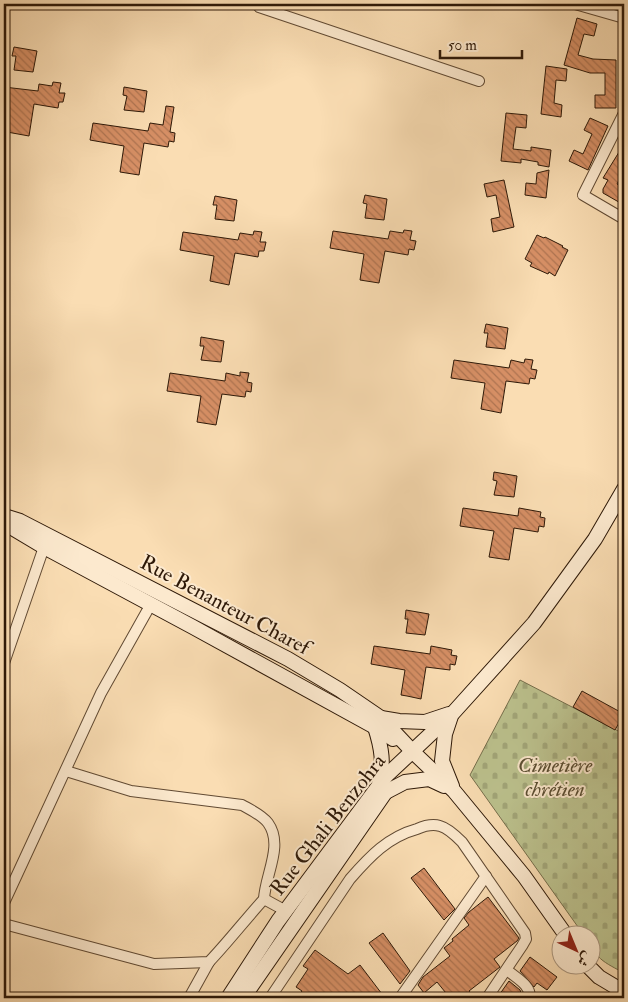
<svg xmlns="http://www.w3.org/2000/svg" width="628" height="1002" font-family="'IM FELL Double Pica',Amiri,serif">
<style>
.cemetery{fill:url(#cemetery-stones);stroke:#756e4b}
.building{fill:url(#building-back-hatch);stroke:#2e1908}
.lines{fill:none;stroke-linecap:round;stroke-linejoin:round}
.street-casing{stroke:#614a33;stroke-width:12}
.secondary-casing{stroke:#2e1908;stroke-width:16}
.street{stroke:#fce9ce;stroke-width:10}
.secondary{stroke:#fce9ce;stroke-width:14}
.labels{text-anchor:middle;dominant-baseline:central;stroke-width:4;stroke-linejoin:round;paint-order:stroke}
.street-label{font-size:21px;fill:#2e1908;stroke:#fce9ce}
.park-label{font-size:21px;font-style:italic;fill:#594c30;stroke:#fce9ce}
</style>
<defs>
<pattern id="cemetery-stones" width="16" height="16" patternUnits="userSpaceOnUse" patternTransform="scale(1.25)"><rect width="16" height="16" fill="#bcc28e"/><path d="M2 7V4a2 2 0 0 1 4 0v3zM10 15v-3a2 2 0 0 1 4 0v3z" fill="#a2a679"/></pattern>
<pattern id="building-back-hatch" width="6" height="6" patternUnits="userSpaceOnUse" patternTransform="scale(1.25)"><rect width="6" height="6" fill="#d68f65"/><path d="M-1 5l2 2M0 0l6 6M5-1l2 2" fill="none" stroke="#ae7451"/></pattern>
</defs>
<rect width="100%" height="100%" fill="#faddb3"/>
<filter id="stains"><feTurbulence type="fractalNoise" baseFrequency=".004" numOctaves="4"/><feColorMatrix values="0 0 0 0 .2 0 0 0 0 .09 0 0 0 0 .02 0 0 0 .5 -.17"/></filter>
<radialGradient id="worn" r=".72"><stop offset=".6" stop-color="#630" stop-opacity="0"/><stop offset="1" stop-color="#630" stop-opacity=".3"/></radialGradient>
<!-- cemetery -->
<path class="cemetery" d="M520,680L624,734V973C606,963 591,958 590,934H583L470,775Z"/>
<!-- building -->
<g class="building">
<polygon points="577,18 597,24 594,36 584,34 578,55 593,59 616,60 616,108 595,108 595,95 605,95 605,73 590,73 564,65"/>
<polygon points="14,47 37,51 33,72 14,70 16,56 12,56"/>
<polygon points="546,66 567,69 566,81 556,80 554,103 562,105 561,117 541,114"/>
<polygon points="53,82 61,83 59,93 65,93 63,102 59,102 58,108 34,104 29,136 7,132 8,125 4,125 4,87 38,91 39,84 52,86"/>
<polygon points="124,87 147,91 144,112 124,110 127,96 123,95"/>
<polygon points="166,106 174,107 170,132 175,133 174,142 169,141 168,147 144,143 139,175 120,172 124,146 90,140 93,123 148,131 150,123 163,125"/>
<polygon points="506,113 527,115 526,128 516,127 513,149 531,151 531,147 551,150 549,167 538,165 538,162 521,159 521,163 501,161"/>
<polygon points="590,118 608,126 588,170 569,161 574,150 583,154 592,134 584,130"/>
<polygon points="624,144 624,171 617,184 624,189 624,205 603,193 603,189 608,180 603,178"/>
<polygon points="549,170 546,198 525,195 526,183 536,184 537,173"/>
<polygon points="504,180 514,227 493,232 491,219 500,217 496,195 487,197 484,184"/>
<polygon points="365,195 387,199 384,220 365,218 367,204 363,203"/>
<polygon points="215,196 237,200 234,221 215,219 217,205 213,205"/>
<polygon points="404,230 412,231 410,240 416,241 414,250 409,249 408,255 385,251 379,283 360,280 364,254 330,248 333,231 388,239 390,231 403,233"/>
<polygon points="254,231 262,232 260,242 266,242 264,251 259,251 258,257 235,253 229,285 210,281 214,256 180,250 183,232 238,240 240,233 253,235"/>
<polygon points="537,235 544,238 545,237 563,246 562,247 568,250 555,276 549,272 548,274 530,266 532,263 525,259"/>
<polygon points="486,324 508,328 505,349 486,347 488,333 484,333"/>
<polygon points="201,337 224,341 221,362 201,360 204,346 200,346"/>
<polygon points="525,359 533,360 531,369 537,370 535,379 530,378 529,384 506,381 501,413 481,409 485,383 451,378 454,360 509,368 511,360 524,363"/>
<polygon points="240,372 249,373 247,382 252,383 251,392 246,391 245,397 222,394 216,425 197,422 201,396 167,391 170,373 225,381 226,373 240,376"/>
<polygon points="494,472 517,476 514,497 494,495 497,481 493,480"/>
<polygon points="463,508 518,516 519,508 541,512 540,517 545,518 544,527 539,526 538,532 514,528 509,560 489,557 494,531 460,526"/>
<polygon points="406,610 429,614 425,635 406,633 408,619 405,619"/>
<polygon points="374,646 430,654 431,646 452,650 451,655 457,656 455,665 450,664 450,670 426,667 421,699 407,696 401,695 405,670 371,664"/>
<polygon points="582,691 624,714 615,730 573,707"/>
<polygon points="424,868 455,909 444,920 411,878"/>
<polygon points="488,897 519,938 517,941 494,959 500,967 469,991 474,998 450,998 437,982 424,993 418,985 423,977 450,956 444,948 453,941 452,939 469,925 464,918 469,912"/>
<polygon points="383,933 410,971 400,984 369,943"/>
<polygon points="315,950 348,974 360,965 385,998 365,998 361,993 354,998 296,998 302,991 296,987 308,969 303,966"/>
<polygon points="530,957 557,977 547,990 537,983 534,987 520,971"/>
<polygon points="509,981 520,990 523,998 497,998"/>
</g>
<g class="lines">
<!-- street casing -->
<g class="street-casing">
<g id="street">
<polyline points="261,4 259,7 479,81"/>
<polyline points="575,4 624,18"/>
<polyline points="622,4 624,8"/>
<polyline points="624,113 583,195 624,219"/>
<polyline points="4,663 44,547"/>
<path d="M66,771L131,791L242,805C251,810 262,815 268,823C284,845 265,875 264,899"/>
<polyline points="4,903 101,693 151,604"/>
<path d="M4,924L154,964L209,962C228,942 245,920 264,899L286,911"/>
<path d="M507,970C516,978 531,985 530,998"/>
<polyline points="189,998 209,962"/>
<path d="M270,998L350,879C370,856 388,837 417,829C424,826 433,824 440,826C448,828 456,836 462,842L525,933L526,939L522,946L487,998"/>
<polyline points="400,998 486,876"/>
</g>
</g>
<!-- secondary casing -->
<g class="secondary-casing">
<g id="secondary">
<polyline points="4,516 20,521 288,659 340,690 381,718 413,752 454,791 524,876 565,934"/>
<polyline points="4,523 44,547 193,627 375,727 393,739"/>
<polyline points="451,716 445,734 442,761 452,786"/>
<polyline points="381,718 399,721 425,722 449,714"/>
<path d="M375,727C382,749 384,763 379,785"/>
<polyline points="384,793 405,782 429,779 444,786"/>
<polyline points="586,964 599,977 624,992"/>
<polyline points="228,998 278,921 386,776 453,713 534,623 595,539 624,489"/>
<polyline points="243,998 387,790"/>
</g>
</g>
<!-- street -->
<use href="#street" class="street"/>
<!-- secondary -->
<use href="#secondary" class="secondary"/>
</g>
<g class="labels">
<!-- street labels -->
<g class="street-label">
<text transform="translate(225 605) rotate(28)">Rue Benanteur Charef</text>
<text transform="translate(328 825) rotate(-52)">Rue Ghali Benzohra</text>
</g>
<!-- park labels -->
<g class="park-label">
<text x="555" y="765">Cimetière<tspan x="555" dy="24">chrétien</tspan></text>
</g>
</g>
<!-- margin -->
<rect width="628" height="1002" fill="none" stroke="#faddb3" stroke-width="20"/>
<rect x="5" y="5" width="618" height="992" fill="none" stroke="#2e1908" stroke-width="2.5"/>
<rect x="10" y="10" width="608" height="982" fill="none" stroke="#2e1908"/>
<!-- north arrow -->
<g transform="translate(576 950) rotate(136)"><circle r="24" fill="#fce9ce" stroke="#aa967f"/>
<path d="M0-4L9 19L0 12L-9 19Z" fill="#8f2418"/>
<text y="-8" font-size="14" font-weight="bold" text-anchor="middle" fill="#2e1908">ش</text>
</g>
<!-- scale -->
<path d="M440 50v8h82v-8" fill="none" stroke="#2e1908" stroke-width="2.5"/>
<text x="448" y="50" font-size="15" fill="#2e1908" stroke="#fce9ce" stroke-width="4" paint-order="stroke">50 m</text>
<rect width="100%" height="100%" filter="url(#stains)"/>
<rect width="100%" height="100%" fill="url(#worn)"/>
</svg>
